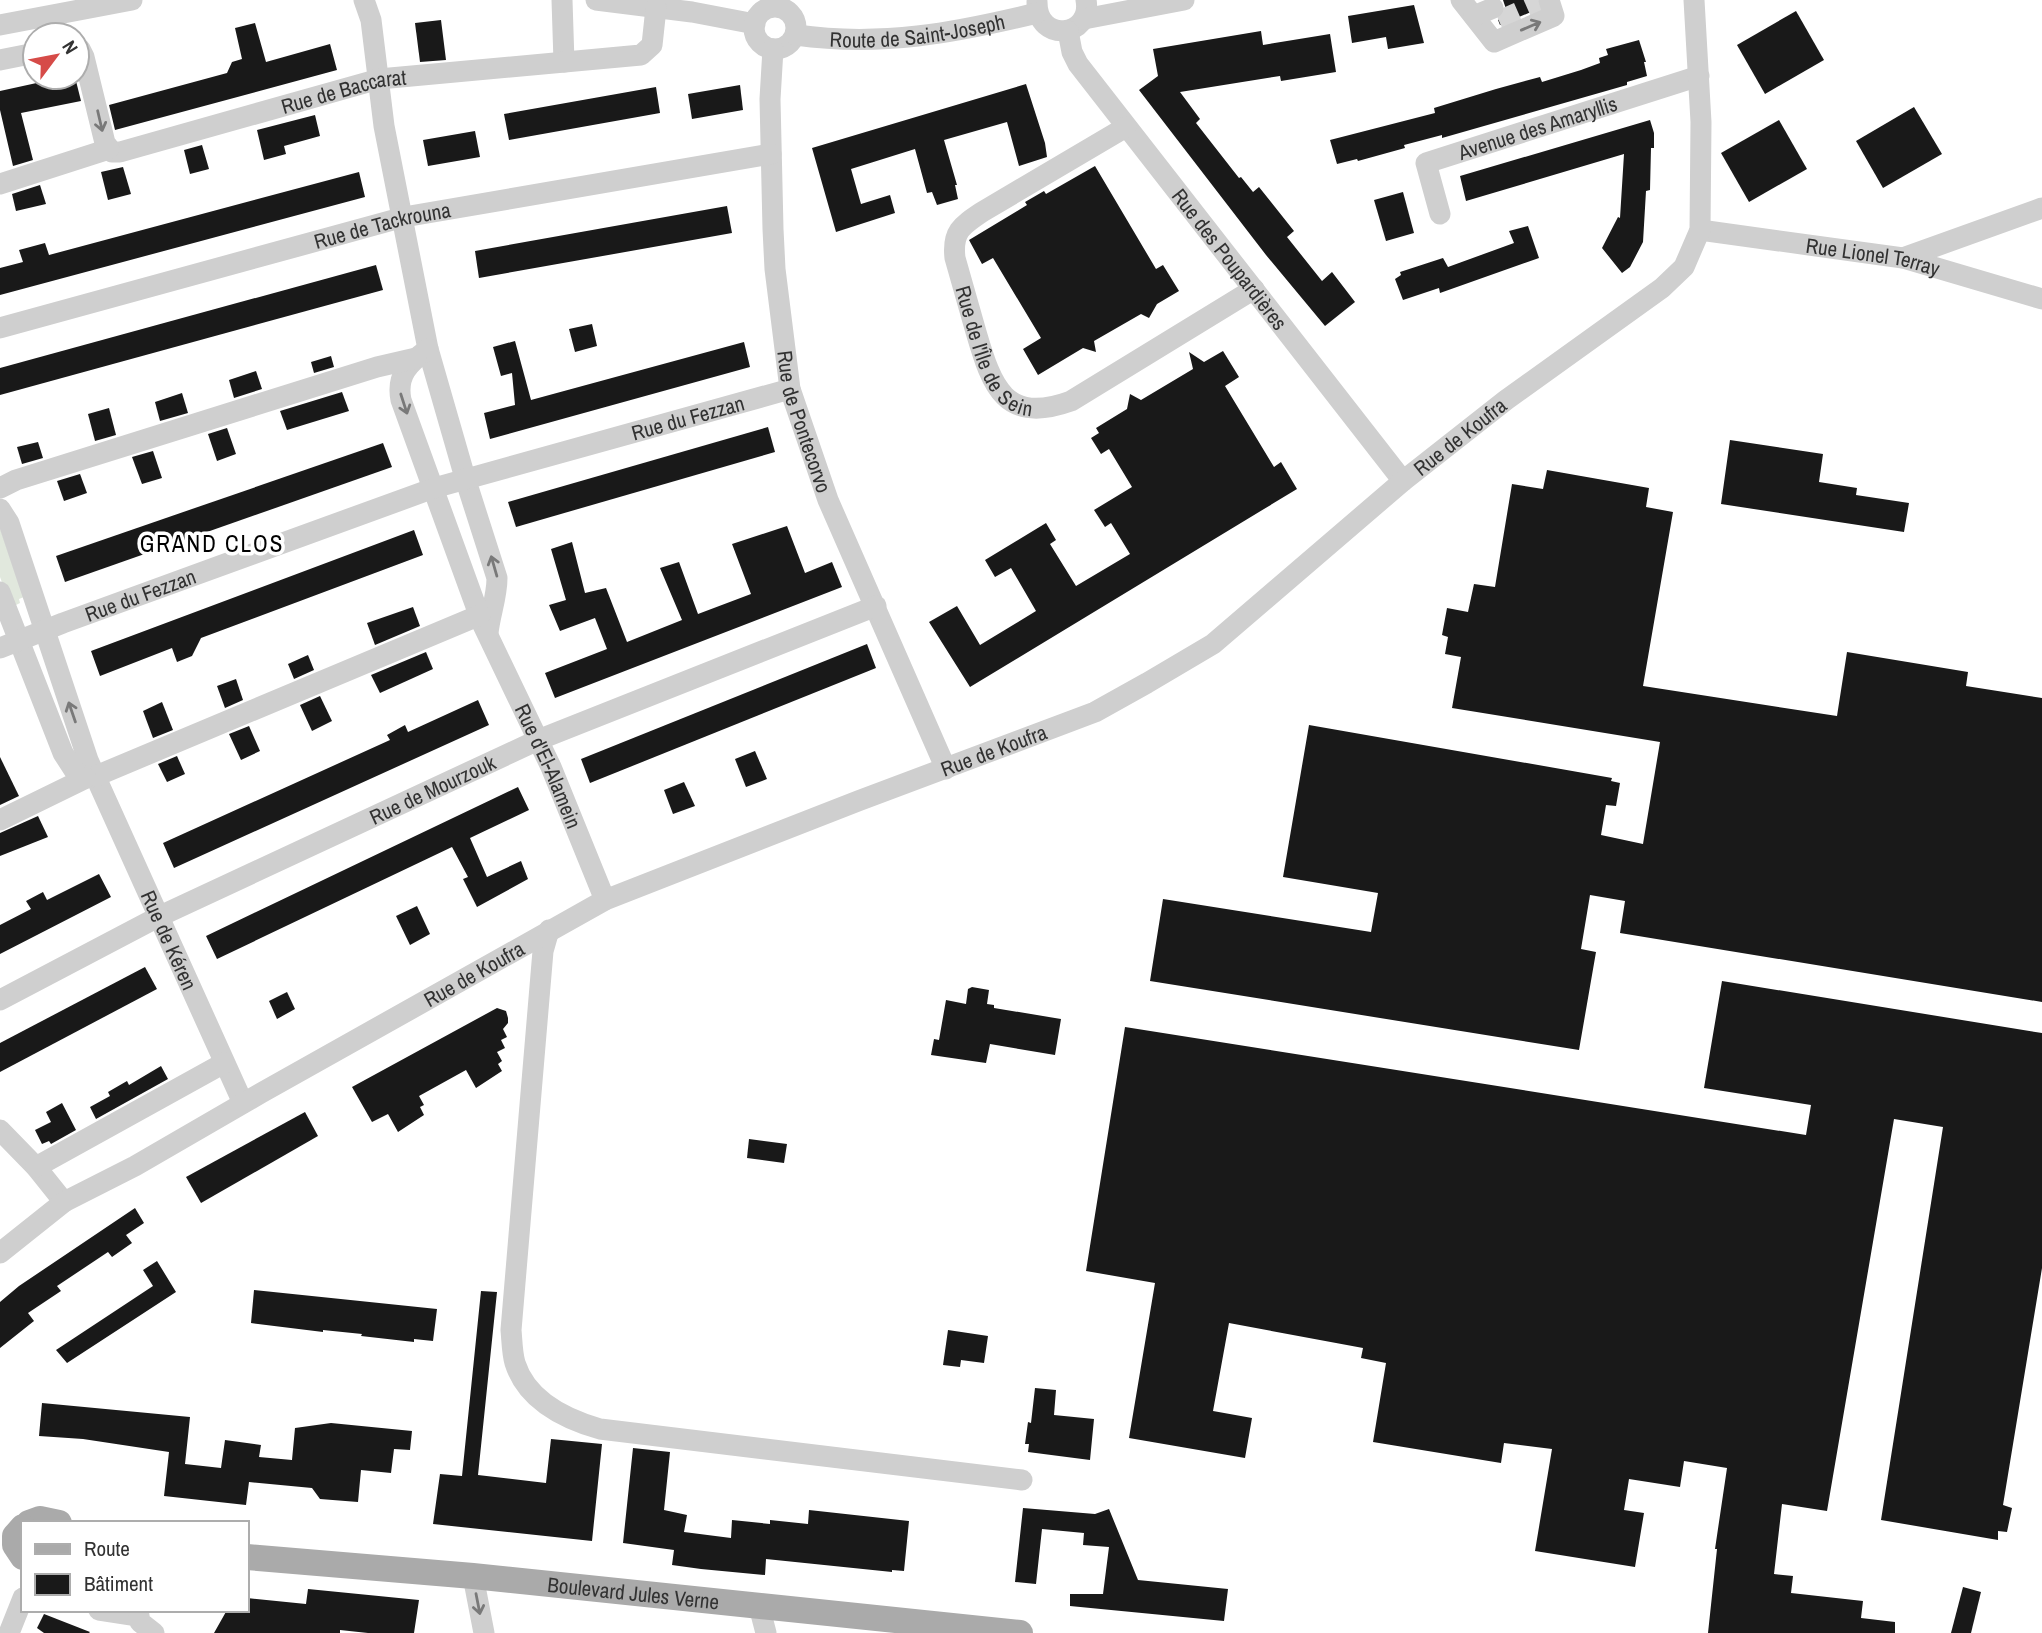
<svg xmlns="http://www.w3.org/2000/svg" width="2042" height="1633" font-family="'Archivo Narrow',sans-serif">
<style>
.green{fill:#e1e8dd}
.building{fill:#191919}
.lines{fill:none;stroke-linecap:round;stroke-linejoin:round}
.minor-tunnel{stroke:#d6d6d6;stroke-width:21;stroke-dasharray:21 10;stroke-linecap:butt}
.minor{stroke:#cfcfcf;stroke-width:21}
.major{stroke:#aaa;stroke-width:26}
.oneway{stroke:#797979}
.labels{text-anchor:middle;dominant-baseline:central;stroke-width:7;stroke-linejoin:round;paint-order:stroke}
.street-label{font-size:21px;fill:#323232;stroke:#fff}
.neighbourhood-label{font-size:23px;letter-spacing:2px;fill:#000;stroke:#fff}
</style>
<rect width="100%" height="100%" fill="#fff"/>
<!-- green -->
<polygon class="green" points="0,528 24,597 19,599 20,603 16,605 9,602 0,577"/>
<!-- building -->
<g class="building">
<polygon points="1503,0 1536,0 1538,9 1500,25 1498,20 1504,15 1506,9"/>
<polygon points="1414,5 1424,43 1388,49 1386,37 1352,43 1348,16"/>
<polygon points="1796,11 1824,60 1765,94 1737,45"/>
<polygon points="441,20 446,60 420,62 415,23"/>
<polygon points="255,23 266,62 330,44 337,70 115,130 109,105 227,73 232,62 242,59 235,28"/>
<polygon points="1261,31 1263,45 1330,34 1336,72 1281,81 1280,76 1180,92 1200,119 1196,123 1239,178 1241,177 1253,192 1259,187 1294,231 1287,237 1322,281 1332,272 1355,302 1325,326 1266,255 1139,90 1158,76 1153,49"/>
<polygon points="1639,40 1646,62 1644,62 1647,76 1627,82 1627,85 1442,138 1442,135 1404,145 1405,148 1358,161 1357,159 1337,164 1330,140 1435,113 1434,108 1496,89 1540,77 1542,82 1581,70 1600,63 1599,58 1608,55 1606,49"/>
<polygon points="64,77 75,77 81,101 21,113 33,160 13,166 0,110 0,91"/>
<polygon points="1026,84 1045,143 1047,157 1019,166 1007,122 944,140 957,185 955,185 958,199 937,205 932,192 927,193 915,149 851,169 861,204 890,195 895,213 836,232 812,148"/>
<polygon points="740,85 743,110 692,119 688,94"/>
<polygon points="656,87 660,113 509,140 504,114"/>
<polygon points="1914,107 1942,154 1883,188 1856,141"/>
<polygon points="315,115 320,136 284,146 286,154 264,160 257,130"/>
<polygon points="1650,120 1654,133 1654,148 1651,148 1650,190 1646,191 1643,242 1630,267 1622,273 1602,248 1618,217 1620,218 1624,154 1466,201 1460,176"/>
<polygon points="1779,120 1807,169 1749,202 1721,153"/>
<polygon points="475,131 480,157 428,166 423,140"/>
<polygon points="202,145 209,169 190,174 184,150"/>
<polygon points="1095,166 1156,269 1163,265 1179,291 1157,304 1149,318 1141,314 1094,341 1096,352 1083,348 1038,375 1023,349 1041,338 993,258 982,264 969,240 1027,205 1025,202 1044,191 1046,194"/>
<polygon points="123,167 131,194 108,200 101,172"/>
<polygon points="359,172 365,197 0,295 0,268 23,262 19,250 45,243 49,255"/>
<polygon points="40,185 46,204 16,211 12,194"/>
<polygon points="1403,192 1414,233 1386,241 1374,200"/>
<polygon points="727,206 732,233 479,278 475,251"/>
<polygon points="1528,226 1539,258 1440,293 1439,288 1403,300 1395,279 1401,275 1400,272 1443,258 1448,267 1514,243 1509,231"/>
<polygon points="376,265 383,290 0,395 0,368"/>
<polygon points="592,324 597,346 575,352 569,329"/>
<polygon points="515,341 531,400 744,342 750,367 490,439 484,413 515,405 512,373 501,376 493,347"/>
<polygon points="1223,351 1239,377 1225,386 1274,467 1281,462 1297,489 970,687 929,622 957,606 980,645 1036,611 1011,568 995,577 985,560 1046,523 1056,540 1050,544 1076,586 1130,554 1111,523 1105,527 1094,510 1132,487 1109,449 1101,454 1091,438 1099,433 1096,428 1127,409 1130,394 1141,400 1193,369 1189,352 1204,362"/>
<polygon points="331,356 334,367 314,373 311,362"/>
<polygon points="256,371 262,389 234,398 229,380"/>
<polygon points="342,392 349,411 287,430 280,411"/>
<polygon points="182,393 188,413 160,421 155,402"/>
<polygon points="109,408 116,435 95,441 88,414"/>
<polygon points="768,427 775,452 516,527 508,502"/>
<polygon points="227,428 236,454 217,461 208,434"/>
<polygon points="1730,440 1823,454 1819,482 1857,488 1856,495 1909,503 1904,532 1721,504"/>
<polygon points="38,442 43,458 22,464 17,447"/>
<polygon points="383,443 392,467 65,582 56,556"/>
<polygon points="153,451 162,478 142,484 132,457"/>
<polygon points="1547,470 1649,488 1646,507 1673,512 1643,686 1837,716 1847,652 1968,672 1966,686 2042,698 2042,1002 1620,933 1625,901 1590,895 1581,949 1596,952 1579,1050 1150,981 1163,899 1371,932 1378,893 1283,877 1309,725 1612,778 1611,781 1620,783 1616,806 1606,805 1601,835 1643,844 1660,742 1452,708 1461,657 1445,654 1448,637 1442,635 1447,608 1468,612 1474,584 1495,587 1512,484 1543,489"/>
<polygon points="80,474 87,493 64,501 57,481"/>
<polygon points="787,526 805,573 832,562 842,587 555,698 545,673 607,649 595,618 560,631 549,605 566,600 551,549 572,542 585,593 606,588 627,642 682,620 660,568 679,562 698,614 751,594 732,544"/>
<polygon points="414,530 423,555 201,638 192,656 177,662 172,648 100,676 91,651"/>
<polygon points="413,607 420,626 375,645 367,623"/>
<polygon points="867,644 876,668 590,783 581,759"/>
<polygon points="426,652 433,669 380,693 371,675"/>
<polygon points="308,655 314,670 294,679 288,664"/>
<polygon points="236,679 243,700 225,708 217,686"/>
<polygon points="320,696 332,721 312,731 300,705"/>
<polygon points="478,700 489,725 174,868 163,843 390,740 387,735 405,725 408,732"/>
<polygon points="162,702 173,730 153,738 143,711"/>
<polygon points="249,726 260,751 241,760 229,734"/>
<polygon points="755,751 767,779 746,787 735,759"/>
<polygon points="177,756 185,774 167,782 158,764"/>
<polygon points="0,757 19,796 0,805"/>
<polygon points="684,782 695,806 673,814 664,790"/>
<polygon points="518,787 529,810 470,838 487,877 521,861 528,879 477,907 463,879 468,877 452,847 217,959 206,936"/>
<polygon points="38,816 48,837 0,856 0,833"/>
<polygon points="99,874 111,897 0,954 0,925 31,909 26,901 43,892 47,900"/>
<polygon points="417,906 430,934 410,945 396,916"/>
<polygon points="145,967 157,989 0,1072 0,1043"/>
<polygon points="1722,981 2042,1033 2042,1268 2003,1505 2012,1508 2007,1532 1998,1531 1998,1540 1881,1520 1943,1127 1894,1119 1827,1511 1782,1504 1774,1574 1793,1576 1791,1593 1863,1601 1861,1618 1895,1622 1895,1633 1708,1633 1717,1549 1715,1549 1727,1468 1684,1461 1680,1487 1629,1479 1624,1510 1644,1513 1635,1567 1535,1551 1552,1449 1504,1443 1501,1463 1373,1442 1386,1363 1361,1358 1363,1348 1229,1323 1213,1411 1252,1418 1245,1458 1129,1438 1155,1283 1086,1271 1125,1027 1806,1135 1811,1105 1704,1088"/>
<polygon points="972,987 989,990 987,1004 994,1005 994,1008 1061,1019 1055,1055 990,1044 986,1063 931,1055 934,1039 939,1040 946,1000 966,1004 968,989"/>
<polygon points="287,992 295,1009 277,1019 269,1001"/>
<polygon points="497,1008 506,1011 508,1018 508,1023 503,1029 507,1037 501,1040 505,1048 497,1052 502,1061 498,1064 502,1071 476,1088 466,1070 419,1096 424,1105 420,1107 424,1115 398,1132 388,1114 372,1122 352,1087"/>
<polygon points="161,1066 168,1079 96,1119 90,1107 110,1096 108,1092 127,1081 129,1085"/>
<polygon points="62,1103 76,1130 51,1144 49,1141 42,1144 35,1130 51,1122 46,1112"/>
<polygon points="305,1112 318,1136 201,1203 186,1177"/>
<polygon points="749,1139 787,1144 784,1163 747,1158"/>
<polygon points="135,1208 144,1223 126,1235 132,1243 112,1257 108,1252 57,1286 61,1291 28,1313 34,1321 0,1348 0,1302 19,1286"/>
<polygon points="157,1261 176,1292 67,1363 56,1350 153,1286 143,1270"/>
<polygon points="254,1290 437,1309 433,1341 414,1339 414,1342 361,1336 362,1334 323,1330 323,1332 251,1323"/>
<polygon points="481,1291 497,1292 478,1475 546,1483 551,1439 602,1444 592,1541 433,1524 440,1474 462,1476"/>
<polygon points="948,1330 988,1336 984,1363 961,1360 960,1367 943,1365"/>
<polygon points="1035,1388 1056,1390 1054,1415 1094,1419 1090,1460 1028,1452 1029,1444 1025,1444 1028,1422 1031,1423"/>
<polygon points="42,1403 190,1417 185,1464 221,1468 225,1440 261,1445 259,1457 292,1460 295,1428 331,1423 412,1431 410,1450 394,1449 391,1473 361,1470 358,1502 320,1499 312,1488 249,1482 246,1505 164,1496 169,1452 83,1439 39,1436"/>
<polygon points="633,1448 670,1452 664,1510 687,1515 684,1532 731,1538 732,1520 770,1524 770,1520 808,1524 809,1510 909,1521 904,1571 892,1570 892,1572 766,1559 765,1575 701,1569 672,1565 674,1550 623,1543"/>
<polygon points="1023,1508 1095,1514 1109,1509 1138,1580 1228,1589 1224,1621 1070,1606 1070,1594 1103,1594 1109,1547 1083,1545 1084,1533 1042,1529 1036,1584 1015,1582"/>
<polygon points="1963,1587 1981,1592 1971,1633 1951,1633"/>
<polygon points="308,1589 419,1600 414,1633 368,1633 340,1630 340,1633 214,1633 227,1610 247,1610 247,1598 306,1604"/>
<polygon points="44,1614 90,1632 89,1633 44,1633 37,1628"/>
</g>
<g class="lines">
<!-- minor-tunnel -->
<polyline class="minor-tunnel" points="1499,21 1540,3"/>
<!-- minor -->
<g class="minor">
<path d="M364,0L371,20L384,126L428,349L466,481L497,578C497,597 490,614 488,633"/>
<polyline points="562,0 564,62"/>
<polyline points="596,0 692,12 755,24"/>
<polyline points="1461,0 1494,42 1554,16 1549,0"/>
<path d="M1037,2C1037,44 1093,37 1086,0"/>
<circle cx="775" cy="28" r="21"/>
<polyline points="1474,16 1493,8"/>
<polyline points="1084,19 1184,0"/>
<polyline points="0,25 132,0"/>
<path id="s1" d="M1068,31L1072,52L1078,64L1403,481"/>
<path id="s2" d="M796,35C881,47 955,33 1037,13"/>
<path id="s3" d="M77,48L80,49L84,57L105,143L112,152H120L379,79L641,55L652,45L656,8"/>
<path id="s4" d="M773,49L770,99L773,229L775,269L790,389L828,500L946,769"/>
<polyline points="0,60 35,53"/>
<path id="s5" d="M1126,127L982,212C961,226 952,232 955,258C962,283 969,308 976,332C992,387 1005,425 1071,401L1254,289"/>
<polyline points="0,184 109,149"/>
<path id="s6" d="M1440,214L1426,163L1699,76"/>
<path id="s7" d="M1700,230L1903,258L2042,299"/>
<polyline points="1903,258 2042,208"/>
<path id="s8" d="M0,328L404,217L771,154"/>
<path id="s9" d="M428,349C409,363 396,375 401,400L482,623L551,767L605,900"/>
<polyline points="0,488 16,480 377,367 416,358"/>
<path id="s10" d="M0,509L9,523L88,760L243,1103"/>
<polyline points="0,592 63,753 74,770 86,778 96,776 480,615"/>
<path id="s11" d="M0,648L63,623L434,488L790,389"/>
<polyline points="0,820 86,778"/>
<path d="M549,930L543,951L511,1330C512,1340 512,1353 515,1363C527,1401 565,1419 600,1429L1022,1480"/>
<path id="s12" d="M0,1000L158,917L538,740L876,606"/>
<polyline points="0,1130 36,1167 64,1202"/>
<polyline points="36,1167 224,1063"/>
<path id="s13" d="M0,1253L64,1202L135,1166L261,1093L605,900L858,801L1095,712L1147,683L1213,644L1403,481L1506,400L1662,288L1684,267L1700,230L1701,122L1694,0"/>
<polyline points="473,1576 484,1633"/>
<polyline points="759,1606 766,1633"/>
<polyline points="99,1610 138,1616"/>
<polyline points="138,1610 140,1622 154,1633"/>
<polyline points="9,1633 23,1598"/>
</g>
<!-- major -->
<g class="major">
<polyline points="29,1523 40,1519 59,1523"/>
<polyline points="23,1527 15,1536 15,1545 23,1557"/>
<path id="s14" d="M247,1557L473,1576L1020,1633"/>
</g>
</g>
<!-- one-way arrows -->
<defs><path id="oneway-shaft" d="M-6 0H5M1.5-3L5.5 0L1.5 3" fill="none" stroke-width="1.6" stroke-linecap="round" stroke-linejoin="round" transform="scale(1.75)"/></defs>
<g class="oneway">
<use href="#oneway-shaft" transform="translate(1531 26) rotate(-23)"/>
<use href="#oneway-shaft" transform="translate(100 121) rotate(77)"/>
<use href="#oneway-shaft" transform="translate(404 404) rotate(72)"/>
<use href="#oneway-shaft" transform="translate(494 566) rotate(-106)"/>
<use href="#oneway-shaft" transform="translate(72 712) rotate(-109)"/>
<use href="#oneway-shaft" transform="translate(478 1604) rotate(79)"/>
</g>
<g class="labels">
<!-- street labels -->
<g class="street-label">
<text stroke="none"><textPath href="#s2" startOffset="122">Route de Saint-Joseph</textPath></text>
<text stroke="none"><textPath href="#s3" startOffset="352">Rue de Baccarat</textPath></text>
<text stroke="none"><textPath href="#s6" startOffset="170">Avenue des Amaryllis</textPath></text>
<text stroke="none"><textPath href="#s8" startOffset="396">Rue de Tackrouna</textPath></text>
<text stroke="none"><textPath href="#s7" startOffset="175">Rue Lionel Terray</textPath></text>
<text stroke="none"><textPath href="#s1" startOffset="282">Rue des Poupardières</textPath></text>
<text stroke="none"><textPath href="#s5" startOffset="329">Rue de l'Île de Sein</textPath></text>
<text stroke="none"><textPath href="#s11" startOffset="726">Rue du Fezzan</textPath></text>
<text stroke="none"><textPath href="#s4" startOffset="376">Rue de Pontecorvo</textPath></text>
<text stroke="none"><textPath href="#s13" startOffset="1685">Rue de Koufra</textPath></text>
<text stroke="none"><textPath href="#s11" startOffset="150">Rue du Fezzan</textPath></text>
<text stroke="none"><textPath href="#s13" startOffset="1118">Rue de Koufra</textPath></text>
<text stroke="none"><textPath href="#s9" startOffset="457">Rue d'El-Alamein</textPath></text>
<text stroke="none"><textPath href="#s12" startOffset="481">Rue de Mourzouk</textPath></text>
<text stroke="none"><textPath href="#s10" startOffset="464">Rue de Kéren</textPath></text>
<text stroke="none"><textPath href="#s13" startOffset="551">Rue de Koufra</textPath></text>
<text stroke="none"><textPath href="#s14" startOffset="388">Boulevard Jules Verne</textPath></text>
</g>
<!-- neighbourhood labels -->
<g class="neighbourhood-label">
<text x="212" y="543">GRAND CLOS</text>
</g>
</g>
<!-- legend -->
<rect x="21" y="1521" width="228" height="91" fill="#ffffff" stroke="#adadad" stroke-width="2"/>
<rect x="35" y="1544" width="35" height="10" fill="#aaaaaa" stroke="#adadad" stroke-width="2"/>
<text x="84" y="1556" font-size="21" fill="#323232">Route</text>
<rect x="35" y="1574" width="35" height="21" fill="#191919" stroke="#adadad" stroke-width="2"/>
<text x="84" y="1591" font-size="21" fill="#323232">Bâtiment</text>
<!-- north arrow -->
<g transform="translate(56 56) rotate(58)"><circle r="33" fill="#ffffff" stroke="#adadad" stroke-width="2"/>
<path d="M0-5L12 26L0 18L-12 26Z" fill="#d64b48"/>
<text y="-10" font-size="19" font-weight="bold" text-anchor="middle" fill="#323232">N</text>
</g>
</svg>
